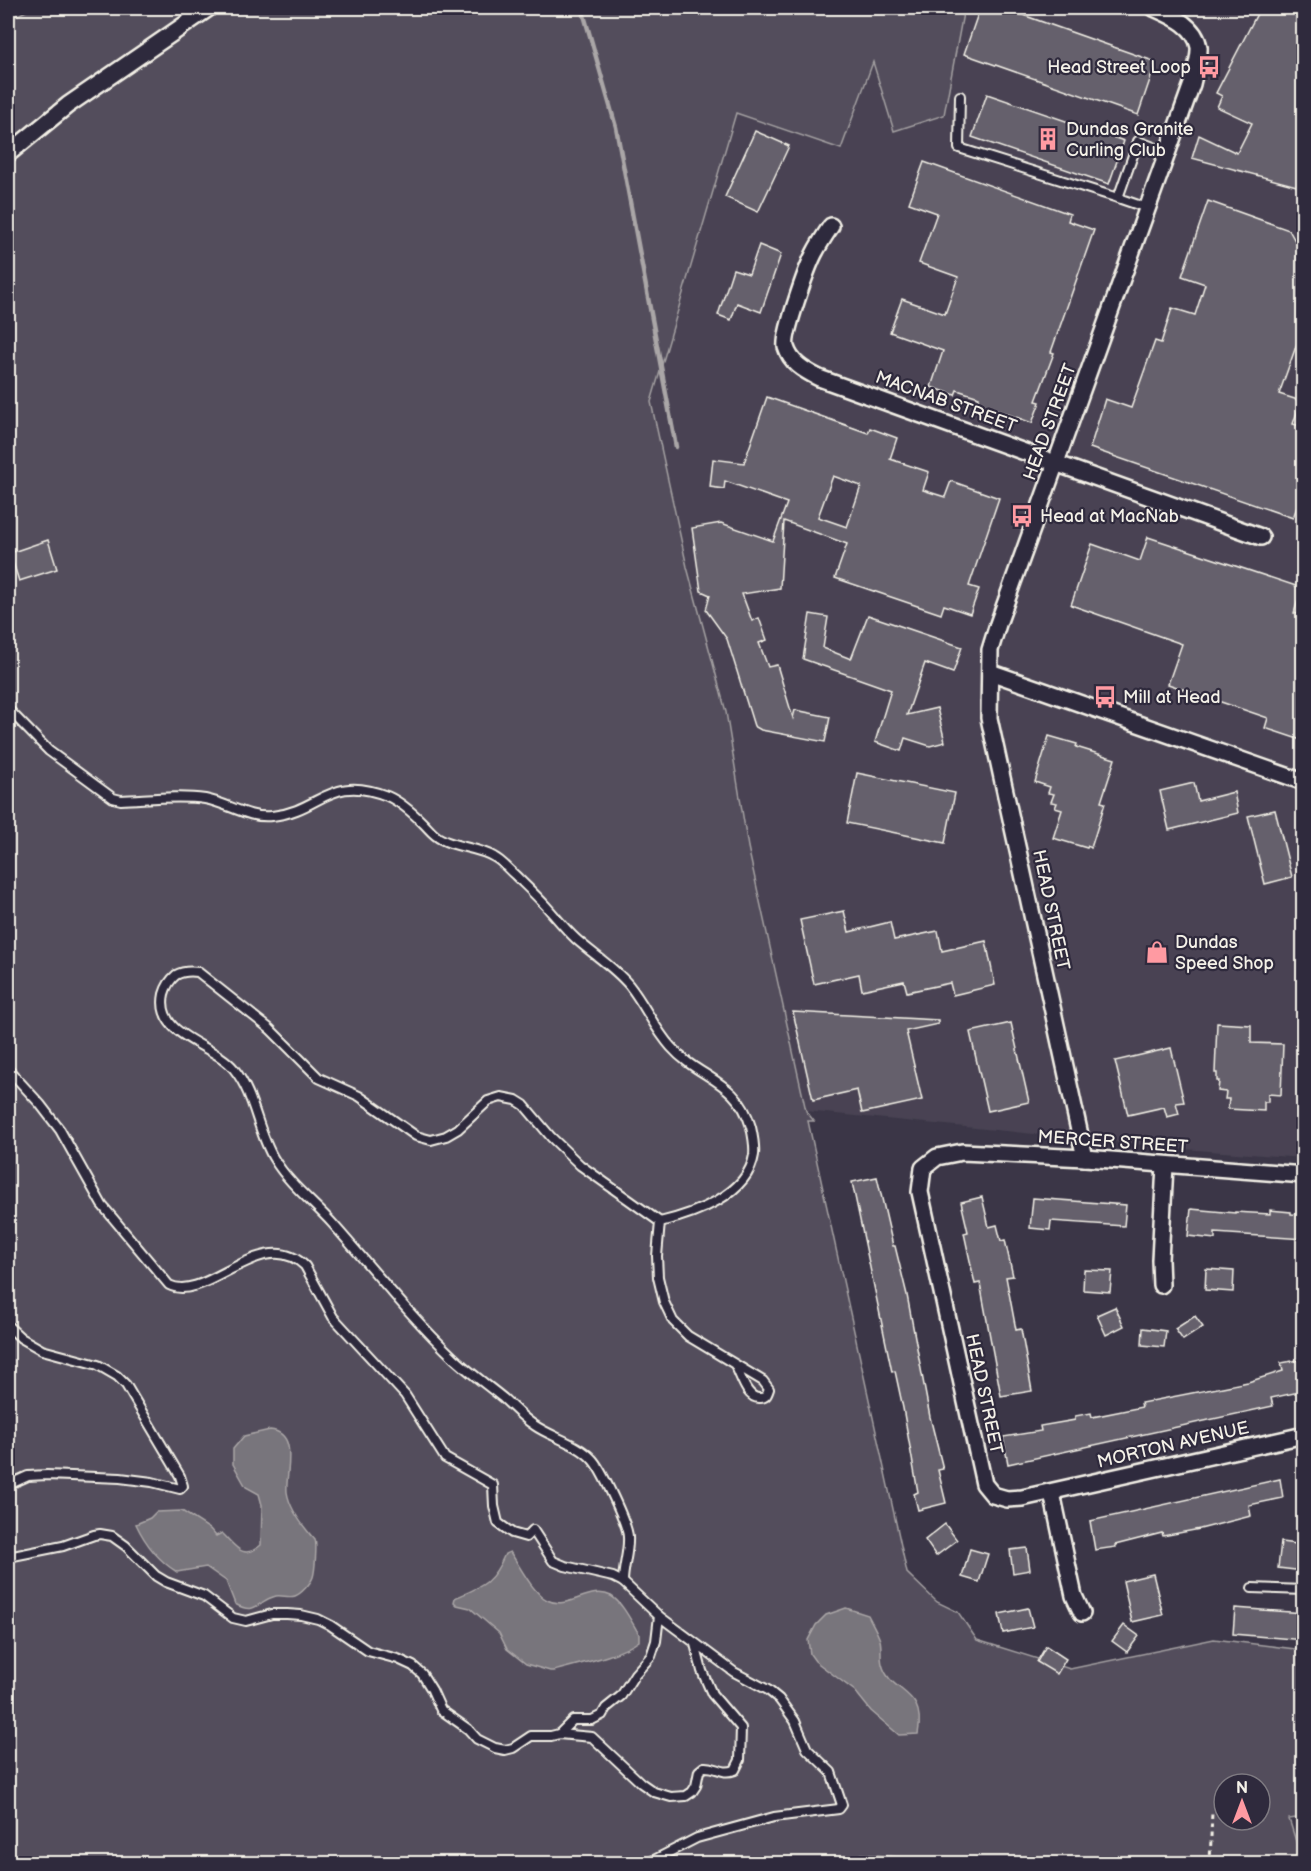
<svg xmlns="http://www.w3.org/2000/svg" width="1311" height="1871" font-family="'Balsamiq Sans',sans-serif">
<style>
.built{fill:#484352}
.green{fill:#534e5c;stroke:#a4a0a2;stroke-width:1.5;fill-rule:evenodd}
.water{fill:#78747b;stroke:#aaa6a7;stroke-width:1.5}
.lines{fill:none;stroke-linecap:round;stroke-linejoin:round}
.stream{stroke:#aaa6a7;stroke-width:4.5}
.building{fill:#65616c;stroke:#f4f1e8;stroke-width:1.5;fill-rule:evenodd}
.service-casing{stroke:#f4f1e8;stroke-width:12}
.minor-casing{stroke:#f4f1e8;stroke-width:20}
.path{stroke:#f4f1e8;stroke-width:3;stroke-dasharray:4.5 4.5;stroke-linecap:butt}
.service{stroke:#2f2a3d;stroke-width:8}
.minor{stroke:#2f2a3d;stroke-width:15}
.rail-casing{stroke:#f4f1e8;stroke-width:7}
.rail{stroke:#2f2a3d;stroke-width:4.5;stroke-dasharray:14;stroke-linecap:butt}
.labels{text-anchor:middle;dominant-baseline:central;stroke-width:4.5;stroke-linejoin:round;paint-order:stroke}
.poi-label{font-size:18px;fill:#f4f1e8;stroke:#2f2a3d;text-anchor:start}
.street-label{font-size:18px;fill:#f4f1e8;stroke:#2f2a3d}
</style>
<rect width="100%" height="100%" fill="#3b3647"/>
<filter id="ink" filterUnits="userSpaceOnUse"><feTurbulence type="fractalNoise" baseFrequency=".0167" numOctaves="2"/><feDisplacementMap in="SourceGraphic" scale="12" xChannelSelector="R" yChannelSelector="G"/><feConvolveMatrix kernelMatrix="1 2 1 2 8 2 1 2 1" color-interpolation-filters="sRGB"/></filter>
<g filter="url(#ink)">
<!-- built -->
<polygon class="built" points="964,8 1303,8 1303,1158 1183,1149 806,1111 651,402 736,113 841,149 873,61 944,115"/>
<!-- green -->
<path class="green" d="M32,8H964L944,115L894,131L873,62L841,149L736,113L651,402L687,567L726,712L748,847L806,1111L814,1121H808L907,1573L937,1602L958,1612L977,1640L1070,1669L1214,1639L1303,1650V1817L1289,1819L1303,1863L927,1864L899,1857L861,1854L830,1864H8V20ZM1224,1784H1260V1793L1265,1797L1260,1795V1820H1224Z"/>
<!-- water -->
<g class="water">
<path d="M270,1430C300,1433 285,1473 287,1492C289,1506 300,1522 309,1533C311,1536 313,1537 315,1540C317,1544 315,1571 313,1577C311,1583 301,1594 295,1596C289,1598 282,1595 276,1596C256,1601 257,1616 235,1604L226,1581L206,1567L177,1572C159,1561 145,1543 136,1524L150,1518L156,1512L182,1511L210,1529L216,1536L222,1533C236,1546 242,1561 261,1545L262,1505L259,1494L246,1487L233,1464V1449L244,1436Z"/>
<path d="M510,1552C520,1566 532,1592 547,1600C568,1611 590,1585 611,1596C623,1603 632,1623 639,1634V1641C619,1656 578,1664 554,1671H550L526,1664L507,1649L499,1633L470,1608L457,1605L454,1602L455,1598C483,1586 492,1584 505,1554Z"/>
<path d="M846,1608L868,1615C872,1623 877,1631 880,1640C882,1648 880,1656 882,1664C890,1695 927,1688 918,1734L899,1735L871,1711L855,1691L815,1661L810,1654L808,1640L816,1625L826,1615Z"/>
</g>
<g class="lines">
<!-- stream -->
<polyline class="stream" points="582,8 616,127 676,447"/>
</g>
<!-- building -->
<g class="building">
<polygon points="980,8 1003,8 1156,62 1138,115 964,54"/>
<polygon points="1260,8 1304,8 1304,188 1192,158 1199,135 1237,153 1252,123 1217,107 1222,96 1216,93"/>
<polygon points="987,94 1124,141 1109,184 972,137"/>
<polygon points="755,131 789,146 758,212 725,197"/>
<polygon points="924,162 1070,214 1068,221 1094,230 1051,352 1054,353 1036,401 1040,402 1032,423 977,403 979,397 957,390 955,395 931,387 943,351 890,332 902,299 945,314 958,277 919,263 937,213 909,203"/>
<polygon points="1208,201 1289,230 1304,257 1304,324 1279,394 1301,401 1293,424 1304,427 1304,442 1299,454 1304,456 1304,488 1293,518 1090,448 1105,399 1131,408 1155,341 1161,343 1172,308 1195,315 1205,284 1182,276"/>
<polygon points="759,245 781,254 761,312 737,303 731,320 718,315 733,269 749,274"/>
<path d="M767,397L868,433L870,428L897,438L890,459L929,472L923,490L945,497L951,481L999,498L969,586L979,589L970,614L944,605L941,614L835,578L847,544L784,521L780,588L742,594L752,621L759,618L767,640L759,643L768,667L777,665L793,718L795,710L830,717L825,742L761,730L754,726L727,639L706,610L710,595L701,591L692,528L721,523L773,541L787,503L725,481L724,489L710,487L713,459L744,463ZM833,476L861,486L847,527L818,517Z"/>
<polygon points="1148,537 1302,588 1294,613 1304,616 1304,741 1265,728 1268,718 1168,684 1182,644 1071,605 1092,544 1140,561"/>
<polygon points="48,540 57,569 19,581 10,553"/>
<polygon points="810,614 828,617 823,648 851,659 868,615 962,647 953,673 925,663 907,715 937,708 945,742 930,746 905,738 901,751 875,742 891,690 803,659"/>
<polygon points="1049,736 1077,744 1076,747 1115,759 1101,802 1105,803 1091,848 1088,846 1087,848 1053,838 1062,810 1055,808 1057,803 1051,802 1054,794 1048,793 1050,787 1035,782"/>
<polygon points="857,773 955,793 945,843 847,823"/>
<polygon points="1194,783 1198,801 1234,792 1238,813 1169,830 1160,791"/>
<polygon points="1275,810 1292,877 1265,884 1248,816"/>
<polygon points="844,911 849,932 890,922 894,940 938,931 942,951 986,941 995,985 953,995 950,983 907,992 904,981 862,990 859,974 814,984 800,920"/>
<polygon points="793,1012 938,1020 938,1024 906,1031 922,1100 862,1113 857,1090 813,1100"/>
<polygon points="1011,1023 1029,1102 988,1111 970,1032"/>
<polygon points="1217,1023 1251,1025 1251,1043 1283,1044 1281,1095 1268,1094 1268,1102 1264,1102 1264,1111 1228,1109 1229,1099 1225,1099 1226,1092 1218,1091 1219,1081 1217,1081 1217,1073 1215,1073"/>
<polygon points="1171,1048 1184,1102 1176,1103 1179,1114 1167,1117 1164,1107 1128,1115 1115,1061"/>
<polygon points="877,1177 893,1246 895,1246 907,1295 930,1417 943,1469 938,1470 946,1503 918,1510 914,1494 918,1492 903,1408 895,1371 892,1372 852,1182"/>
<polygon points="982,1197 989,1227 997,1225 1001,1241 1005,1240 1013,1276 1006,1277 1016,1330 1021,1329 1032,1391 1001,1396 980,1283 975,1284 964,1233 968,1232 961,1202"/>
<polygon points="1033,1198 1126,1205 1124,1226 1051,1221 1050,1230 1030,1228"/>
<polygon points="1191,1209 1235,1213 1235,1212 1270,1214 1270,1210 1291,1212 1291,1214 1304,1215 1304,1239 1215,1233 1215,1239 1188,1236"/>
<polygon points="1206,1269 1234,1271 1233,1292 1205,1290"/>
<polygon points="1084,1270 1112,1271 1110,1292 1083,1290"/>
<polygon points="1115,1307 1124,1326 1106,1335 1097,1315"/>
<polygon points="1195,1316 1203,1327 1183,1340 1175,1329"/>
<polygon points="1143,1328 1166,1331 1164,1347 1142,1345"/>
<polygon points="1304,1359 1304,1391 1271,1398 1273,1406 1008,1464 1003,1437 1041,1431 1040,1426 1075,1420 1075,1416 1091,1413 1092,1417 1142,1407 1141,1403 1248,1382 1283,1371 1281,1363"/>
<polygon points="1280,1479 1283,1498 1249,1505 1251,1516 1200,1529 1163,1536 1162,1533 1115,1545 1116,1547 1095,1550 1090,1521"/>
<polygon points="945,1524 957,1540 936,1556 925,1540"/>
<polygon points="1281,1542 1304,1545 1304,1571 1278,1568"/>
<polygon points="1027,1548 1030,1570 1013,1573 1010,1550"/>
<polygon points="970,1549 988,1554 979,1582 962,1577"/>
<polygon points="1153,1574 1163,1615 1132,1622 1123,1581"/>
<polygon points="1028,1608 1033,1627 1003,1633 999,1614"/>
<polygon points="1235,1608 1304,1613 1304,1640 1233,1634"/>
<polygon points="1124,1625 1139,1636 1127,1652 1112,1641"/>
<polygon points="1046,1646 1066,1659 1057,1674 1037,1662"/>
</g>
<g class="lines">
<!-- service casing -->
<g class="service-casing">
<g id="service">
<polyline points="960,96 959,148 1118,198 1138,141 1167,152"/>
<polyline points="1118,198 1147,208"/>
<path d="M8,709L49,751L113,798L121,800C148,799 178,795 205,799C228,803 248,819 272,816C321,811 329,773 387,796C401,802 413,813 424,824C429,829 434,836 441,839C457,848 478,847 494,857C502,861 508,869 515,875C525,885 535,894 545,905C555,916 565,929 576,939C594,955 614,967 629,985C645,1005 654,1028 671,1047C699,1079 738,1080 751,1127C753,1136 755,1146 754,1155C748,1195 694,1214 660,1222L657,1256L658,1277L664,1302L673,1321L688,1336L763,1381L769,1389C767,1395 766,1398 760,1398C746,1399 741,1375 735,1365"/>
<path d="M8,1069L40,1104L60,1130L102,1205L169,1285C206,1304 263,1224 305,1266L333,1317L405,1395L445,1458L493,1485L494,1506L498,1523L512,1533L526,1537L533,1530L553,1561L565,1566L613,1577L623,1582L659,1616L656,1641L651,1656L635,1674L621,1696L606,1708L602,1715L592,1720H573L559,1734"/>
<polyline points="8,1326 21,1338 42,1350 98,1365 117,1376 126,1385 180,1476 183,1486 180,1489 152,1482 120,1478 47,1475 28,1476 8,1485"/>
<path d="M8,1557L63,1546L94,1535L100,1534L112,1536L126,1546L156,1576L166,1582L204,1596L233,1618L246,1621L272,1614H287L301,1615L318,1619L330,1625L368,1651L398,1659L413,1666L422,1674L432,1690L441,1710L468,1729L477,1739L495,1748L505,1750L513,1748L531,1736H551L559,1734L592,1737L641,1783L654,1792L671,1797L686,1796L692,1792L696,1786L699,1771L704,1767C717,1766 721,1775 735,1770L740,1760L741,1728L712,1694L702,1671L695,1644"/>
<path d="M623,1582C623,1567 629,1552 628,1537C628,1525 601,1468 592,1459C577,1443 551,1437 534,1425C523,1418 513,1407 503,1398C487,1385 469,1372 454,1358C410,1316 372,1268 332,1223C313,1202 289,1184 274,1159C257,1131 255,1095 234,1069C213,1043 155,1037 164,994C166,987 170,980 176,975C183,971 190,971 198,972L270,1029L319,1078L359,1096L416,1136L431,1140L446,1136L458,1129L488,1101L501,1097L516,1100L524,1105L551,1137L580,1165L660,1222"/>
<polyline points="1252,1588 1304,1590"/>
<polyline points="646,1864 697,1838 774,1817 839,1809 842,1805 831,1772 807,1749 795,1721 779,1699 768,1690 734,1672 659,1616"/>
</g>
</g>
<!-- minor casing -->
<g class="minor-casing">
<g id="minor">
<polyline points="8,154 68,105 209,8"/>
<path d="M831,226C825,235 819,244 814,254C807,268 783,335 786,347C791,364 806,371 819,378L1261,537"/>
<polyline points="990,672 1304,782"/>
<path d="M1085,1158L989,718L990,650L998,624L1192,84C1194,74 1200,58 1199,47C1195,25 1172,16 1154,8"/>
<polyline points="1304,1175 1085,1158 962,1152 937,1157 923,1168 920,1192 984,1484 993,1495 1007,1499 1022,1498 1304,1435"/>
<polyline points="1161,1285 1160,1260 1165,1165"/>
<polyline points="1052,1493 1074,1596 1082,1613"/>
</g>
</g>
<!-- path -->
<polyline class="path" points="1210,1864 1212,1811"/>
<!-- service -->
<use href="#service" class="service"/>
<!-- minor -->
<use href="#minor" class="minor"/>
<!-- rail casing -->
<g class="rail-casing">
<polyline id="rail" points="8,10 12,8"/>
</g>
<!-- rail -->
<use href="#rail" class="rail"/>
</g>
</g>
<!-- icons -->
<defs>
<g id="bus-bare" transform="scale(1.8)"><path d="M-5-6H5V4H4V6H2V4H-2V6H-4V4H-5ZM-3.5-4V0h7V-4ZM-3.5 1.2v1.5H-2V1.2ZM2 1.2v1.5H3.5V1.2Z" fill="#ff9aa2" stroke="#2f2a3d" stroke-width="2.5" paint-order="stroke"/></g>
<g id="building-bare" transform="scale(1.8)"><path d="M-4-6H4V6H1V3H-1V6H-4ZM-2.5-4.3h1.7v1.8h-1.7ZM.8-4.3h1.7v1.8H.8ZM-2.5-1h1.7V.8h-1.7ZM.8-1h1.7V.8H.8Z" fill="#ff9aa2" stroke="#2f2a3d" stroke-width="2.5" paint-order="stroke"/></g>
<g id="shop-bare" transform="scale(1.8)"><path d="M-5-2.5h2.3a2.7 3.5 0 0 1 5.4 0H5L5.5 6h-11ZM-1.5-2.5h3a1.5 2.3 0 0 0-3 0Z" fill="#ff9aa2" stroke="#2f2a3d" stroke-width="2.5" paint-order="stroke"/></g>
</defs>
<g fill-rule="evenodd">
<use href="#bus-bare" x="1209" y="67"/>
<use href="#building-bare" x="1048" y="139"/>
<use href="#bus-bare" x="1022" y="516"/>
<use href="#bus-bare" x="1105" y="697"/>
<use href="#shop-bare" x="1157" y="952"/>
</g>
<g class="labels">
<!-- poi labels -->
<g class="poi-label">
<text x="1191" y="67" text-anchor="end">Head Street Loop</text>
<text x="1066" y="129">Dundas Granite<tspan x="1066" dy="21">Curling Club</tspan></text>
<text x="1040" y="516">Head at MacNab</text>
<text x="1123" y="697">Mill at Head</text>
<text x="1175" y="942">Dundas<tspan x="1175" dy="21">Speed Shop</tspan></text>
</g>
<!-- street labels -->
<g class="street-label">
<text transform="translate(946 402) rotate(20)">MACNAB STREET</text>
<text transform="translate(1050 422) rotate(-70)">HEAD STREET</text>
<text transform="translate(1051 910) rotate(78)">HEAD STREET</text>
<text transform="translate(1113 1142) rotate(4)">MERCER STREET</text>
<text transform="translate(984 1394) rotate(78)">HEAD STREET</text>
<text transform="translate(1173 1445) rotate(-13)">MORTON AVENUE</text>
</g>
</g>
<!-- margin -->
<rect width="1311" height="1871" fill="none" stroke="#2f2a3d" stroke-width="30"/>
<rect x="15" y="15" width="1281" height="1841" fill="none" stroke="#f4f1e8" stroke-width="2" filter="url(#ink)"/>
<!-- north arrow -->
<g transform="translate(1242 1802)"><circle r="28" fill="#2f2a3d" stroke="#7e7a81" stroke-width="1.5"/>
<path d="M0-4.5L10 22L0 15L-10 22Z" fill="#ff9aa2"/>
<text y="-9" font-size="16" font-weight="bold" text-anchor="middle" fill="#f4f1e8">N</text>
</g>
</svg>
